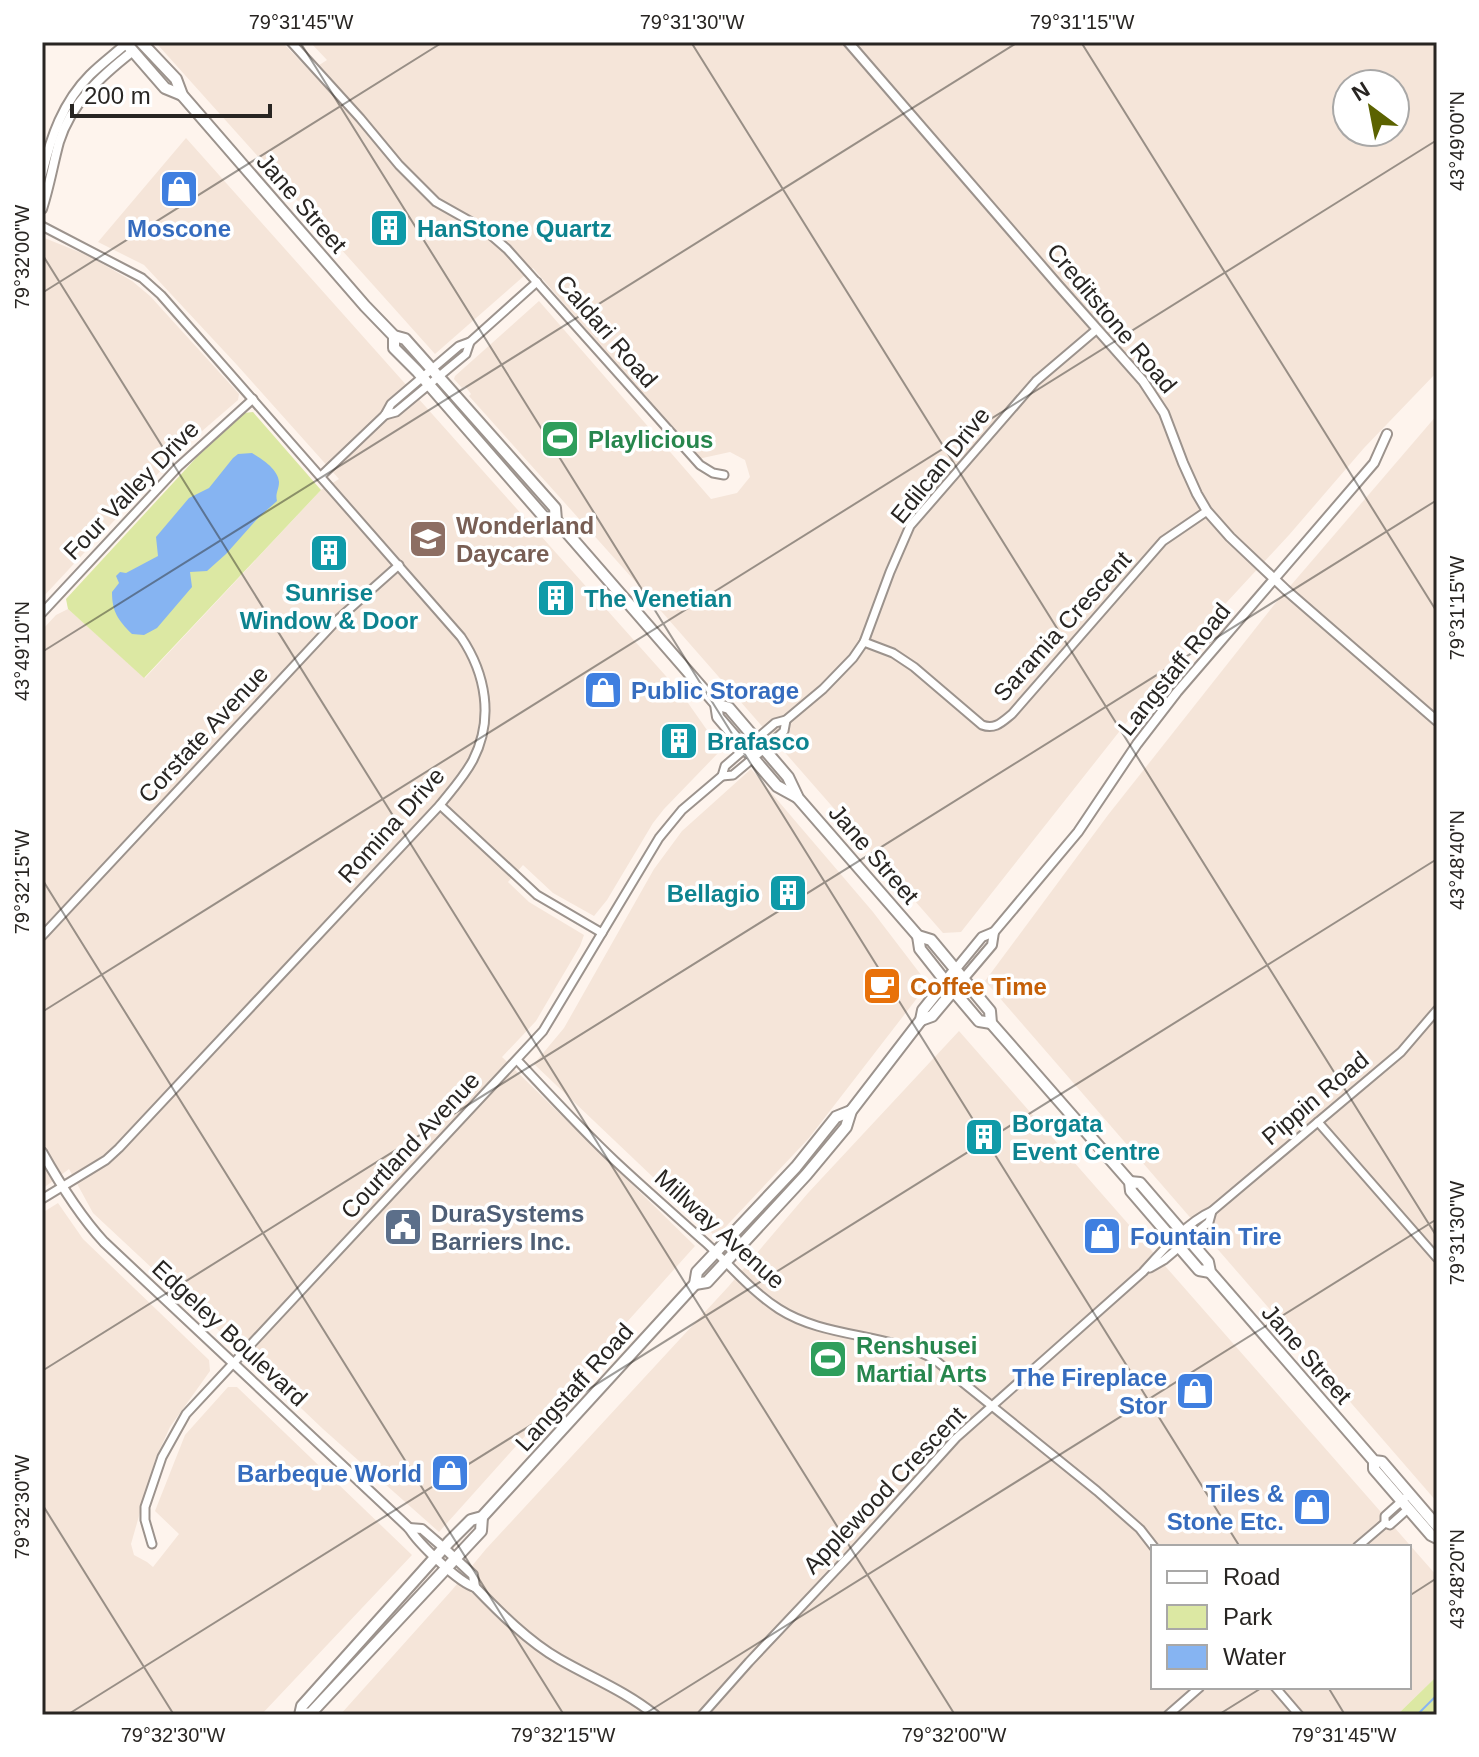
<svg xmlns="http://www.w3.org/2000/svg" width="1479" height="1757" font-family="Arial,sans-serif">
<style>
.built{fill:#f5e5d9;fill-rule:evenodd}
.green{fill:#dce8a3}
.water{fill:#86b4f2}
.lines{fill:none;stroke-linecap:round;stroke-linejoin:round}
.stream{stroke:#86b4f2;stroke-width:2}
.minor-casing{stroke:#9c938d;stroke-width:11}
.tertiary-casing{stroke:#9c938d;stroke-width:12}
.secondary-casing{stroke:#9c938d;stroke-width:14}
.minor{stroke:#fff;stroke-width:7}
.tertiary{stroke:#fff;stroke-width:8}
.secondary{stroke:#fff;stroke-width:10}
.ticks{fill:none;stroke:#282522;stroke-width:2;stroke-opacity:0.45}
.labels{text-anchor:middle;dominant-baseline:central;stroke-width:7;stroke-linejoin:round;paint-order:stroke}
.street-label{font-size:24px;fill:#282522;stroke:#fff}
.shop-label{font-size:24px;font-weight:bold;fill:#366cbe;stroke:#fff;text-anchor:end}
.culture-label{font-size:24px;font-weight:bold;fill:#0d838f;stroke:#fff;text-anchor:start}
.leisure-label{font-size:24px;font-weight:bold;fill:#27864d;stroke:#fff;text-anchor:start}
.education-label{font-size:24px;font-weight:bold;fill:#785e54;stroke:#fff;text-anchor:start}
.food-label{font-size:24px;font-weight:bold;fill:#c56008;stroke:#fff;text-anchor:start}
.service-label{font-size:24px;font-weight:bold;fill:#4e5e75;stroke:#fff;text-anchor:start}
.neatline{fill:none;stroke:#282522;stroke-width:3}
.ticks-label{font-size:20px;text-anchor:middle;fill:#282522}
</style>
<rect width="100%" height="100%" fill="#fef4ed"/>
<!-- built -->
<g class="built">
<path d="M161,42H282L310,71L327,60L310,42H1437V372L1364,448L1289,535L1190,642L961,932L943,933L633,579L469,396L471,394L465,386L462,388L454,379L455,376L539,301L711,499L737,493L750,477L745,460L730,452L698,459L533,268L435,354L158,45ZM1347,84H1395V132H1347Z"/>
<polygon points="186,138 681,693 721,750 664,809 653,823 607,900 594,916 553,893 523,865 508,882 529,902 584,935 580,946 536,1021 502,1057 695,1246 439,1532 323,1429 261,1370 258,1358 237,1337 228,1339 93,1213 69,1169 42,1189 42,630 56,615 68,609 145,678 321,490 339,479 237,365 144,265 98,242"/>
<polygon points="42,237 89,256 132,281 150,296 239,394 238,400 180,450 42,598"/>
<polygon points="1437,415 1437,1502 985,981 1108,815 1274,605"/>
<polygon points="751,769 873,912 928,984 809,1138 716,1237 534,1064 564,1028 654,869 682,831"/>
<path d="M959,1031L1437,1576V1676L1397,1715H340L452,1590L486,1549L728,1287L808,1193ZM1153,1547H1409V1687H1153Z"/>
<polygon points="58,1203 83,1239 209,1360 210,1371 170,1427 155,1460 131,1544 134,1555 147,1562 153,1567 179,1534 155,1511 185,1435 228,1387 237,1387 412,1555 261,1715 42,1715 42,1213"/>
</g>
<!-- green -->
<g class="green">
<polygon points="253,412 321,490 144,678 68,609 66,599 197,457 244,413"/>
<polygon points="1437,1676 1437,1715 1397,1715"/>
</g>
<!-- water -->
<path class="water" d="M252,453C262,459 278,469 279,482C279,490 275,493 277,501L259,517L226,554L207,571L190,572L192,587L157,628L144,635L132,634C118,620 112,612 112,592L119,583L116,576L120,572L126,573L158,556L156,537L189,498L209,488L233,458L238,454Z"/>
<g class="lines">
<!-- stream -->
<polyline class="stream" points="1417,1715 1437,1695"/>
<!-- minor casing -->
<g class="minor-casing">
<g id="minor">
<polyline points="291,42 360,118 399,165 436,202 484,229 507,249 700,465 713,473 724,475"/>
<path d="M42,226L142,278L161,295L461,637C486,674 494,719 473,760C464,777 451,791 440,805L119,1148L106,1160L42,1199"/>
<polyline points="385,415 396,412 449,368 466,354 470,342"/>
<polyline points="321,476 385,415 391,404 459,346 470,342 537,282"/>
<polyline points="42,613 178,467 253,399"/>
<path d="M864,642L893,653L914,667L982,725C995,730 1002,722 1012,714L1163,541L1207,511"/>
<polyline points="722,776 733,775 764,749 784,731 786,720"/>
<polyline points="440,805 537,895 602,933"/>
<polyline points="42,936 336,621 399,565"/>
<path d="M517,1060C549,1094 581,1129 615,1161C645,1189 676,1216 706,1243C730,1265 751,1291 779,1309C826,1339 887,1332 935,1360L1097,1491L1140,1529L1154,1547"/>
<polyline points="1318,1122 1437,1258"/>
<polyline points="1150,1268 1164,1260 1209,1222 1212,1211"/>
<polyline points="1385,1523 1390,1525 1409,1508"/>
<polyline points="152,1544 145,1520 145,1507 162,1457 186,1414 543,1031 659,838 682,810 722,776 725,766 775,723 786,720 823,689 853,658 864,642 890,572 910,526 1036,381 1096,330"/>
<polyline points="1357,1547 1385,1523 1385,1516 1405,1498"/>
<polyline points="1275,1687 1299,1715"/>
<path d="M702,1715L749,1662L851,1554L956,1438L1143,1272C1161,1252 1187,1222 1212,1211L1401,1052L1437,1010"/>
<polyline points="1168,1715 1200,1687"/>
</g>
</g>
<!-- tertiary casing -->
<g class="tertiary-casing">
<g id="tertiary">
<polyline points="848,42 1058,285 1143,381 1164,413 1183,463 1197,494 1207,511 1230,537 1286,590 1437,721"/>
<path d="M42,174C51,137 63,102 90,75C102,63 116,53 128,42"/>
<path d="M42,209C49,188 53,164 59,142C71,103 101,76 133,51"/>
<polyline points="955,970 982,937 994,932"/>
<polyline points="953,991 992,945 994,932 1078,832 1137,744 1177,692 1374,463 1387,434"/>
<path d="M42,1152C60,1184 79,1215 104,1242L409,1528C418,1543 459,1583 475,1587C499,1612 529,1642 559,1659C592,1678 625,1691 655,1715"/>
<polyline points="409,1528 422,1529 444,1548 473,1575 475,1587"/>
</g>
</g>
<!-- secondary casing -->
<g class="secondary-casing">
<g id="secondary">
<polyline points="125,42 165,88 182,95"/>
<polyline points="141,42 176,79 182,95 365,306 394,336 405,339 555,508 556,520 716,704 729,708 788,777 798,798 918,936 931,940 990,1011 991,1023 1130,1182 1131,1191 1199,1270 1210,1272"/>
<polyline points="394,336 394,348 417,371 544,517 556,520"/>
<polyline points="716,704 718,717 777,786 797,797"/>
<polyline points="918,936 920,949 946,982 979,1021 991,1023"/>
<polyline points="921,1020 932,1016 953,991"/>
<polyline points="1130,1182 1140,1183 1208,1262 1210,1272 1374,1461 1382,1462 1437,1526"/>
<polyline points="695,1284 707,1282 806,1175 846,1127 851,1111 921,1020 923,1010 955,970"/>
<polyline points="1374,1461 1374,1469 1431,1535 1437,1538"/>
<polyline points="300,1715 302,1706 449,1542 471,1520 482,1517 695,1284 697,1272 796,1167 836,1117 851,1111"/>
<polyline points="302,1715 311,1713 481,1531 482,1517"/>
</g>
</g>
<!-- minor -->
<use href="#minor" class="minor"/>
<!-- tertiary -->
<use href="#tertiary" class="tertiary"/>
<!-- secondary -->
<use href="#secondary" class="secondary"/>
</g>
<!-- ticks -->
<path class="ticks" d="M300,42L1240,1547M691,42L1437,1237M1081,42L1437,612M42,254L955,1715M42,293L443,42M42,652L1018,42M42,879L564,1715M42,1012L1437,140M42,1371L1437,500M42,1504L174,1715M1409,1596L1437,1578M1328,1687L1345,1715M67,1715L1437,859M643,1715L1437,1219M1218,1715L1263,1687"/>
<!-- icons -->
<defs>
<g id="shop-square" transform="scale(2)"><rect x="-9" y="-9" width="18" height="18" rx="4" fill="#3f7fe0" stroke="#fff"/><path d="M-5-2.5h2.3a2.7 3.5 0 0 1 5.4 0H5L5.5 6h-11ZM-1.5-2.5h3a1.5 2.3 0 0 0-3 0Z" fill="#fff"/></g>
<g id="building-square" transform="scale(2)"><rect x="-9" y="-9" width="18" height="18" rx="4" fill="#0f9aa8" stroke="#fff"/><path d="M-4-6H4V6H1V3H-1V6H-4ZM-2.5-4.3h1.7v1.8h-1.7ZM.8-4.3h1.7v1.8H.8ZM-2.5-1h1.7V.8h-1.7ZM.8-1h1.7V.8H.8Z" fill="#fff"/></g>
<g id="stadium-square" transform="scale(2)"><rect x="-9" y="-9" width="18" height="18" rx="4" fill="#2e9e5b" stroke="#fff"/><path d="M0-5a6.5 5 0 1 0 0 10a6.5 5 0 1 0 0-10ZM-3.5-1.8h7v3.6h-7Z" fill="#fff"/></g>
<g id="school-square" transform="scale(2)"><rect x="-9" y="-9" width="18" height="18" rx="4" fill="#8d6e63" stroke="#fff"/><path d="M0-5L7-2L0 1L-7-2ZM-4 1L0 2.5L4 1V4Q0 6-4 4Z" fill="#fff"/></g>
<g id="cafe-square" transform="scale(2)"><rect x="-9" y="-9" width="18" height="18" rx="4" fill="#e8710a" stroke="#fff"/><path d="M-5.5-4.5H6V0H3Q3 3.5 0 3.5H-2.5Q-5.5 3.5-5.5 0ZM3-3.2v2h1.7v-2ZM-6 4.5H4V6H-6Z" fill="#fff"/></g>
<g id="civic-square" transform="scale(2)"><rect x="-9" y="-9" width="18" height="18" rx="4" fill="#5c6f8a" stroke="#fff"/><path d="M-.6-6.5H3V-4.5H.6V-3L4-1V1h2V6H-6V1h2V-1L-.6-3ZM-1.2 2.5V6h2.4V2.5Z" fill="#fff"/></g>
</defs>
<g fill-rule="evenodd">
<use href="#shop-square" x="179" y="189"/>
<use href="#building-square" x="389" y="228"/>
<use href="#stadium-square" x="560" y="439"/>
<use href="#school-square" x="428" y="539"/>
<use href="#building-square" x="329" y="553"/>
<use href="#building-square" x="556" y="598"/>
<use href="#shop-square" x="603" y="690"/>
<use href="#building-square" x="679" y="741"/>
<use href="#building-square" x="788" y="893"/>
<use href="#cafe-square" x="882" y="986"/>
<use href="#building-square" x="984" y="1137"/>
<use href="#civic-square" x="403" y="1227"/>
<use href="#shop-square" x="1102" y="1236"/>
<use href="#stadium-square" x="828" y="1359"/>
<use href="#shop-square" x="1195" y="1391"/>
<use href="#shop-square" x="450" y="1473"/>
<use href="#shop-square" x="1312" y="1507"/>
</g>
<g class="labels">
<!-- street labels -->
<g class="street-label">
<text transform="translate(302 203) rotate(49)">Jane Street</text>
<text transform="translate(1112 318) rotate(50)">Creditstone Road</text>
<text transform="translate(607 331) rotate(49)">Caldari Road</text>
<text transform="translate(940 465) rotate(-51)">Edilcan Drive</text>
<text transform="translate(131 490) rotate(-46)">Four Valley Drive</text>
<text transform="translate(1062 626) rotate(-48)">Saramia Crescent</text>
<text transform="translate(1174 669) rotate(-51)">Langstaff Road</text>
<text transform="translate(203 734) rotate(-47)">Corstate Avenue</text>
<text transform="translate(391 825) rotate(-48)">Romina Drive</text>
<text transform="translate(874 854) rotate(49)">Jane Street</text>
<text transform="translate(1315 1098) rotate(-40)">Pippin Road</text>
<text transform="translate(410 1145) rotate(-47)">Courtland Avenue</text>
<text transform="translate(720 1229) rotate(42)">Millway Avenue</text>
<text transform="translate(230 1333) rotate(43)">Edgeley Boulevard</text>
<text transform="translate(1307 1354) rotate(49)">Jane Street</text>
<text transform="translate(574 1387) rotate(-48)">Langstaff Road</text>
<text transform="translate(884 1490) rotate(-46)">Applewood Crescent</text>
</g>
<!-- shop labels -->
<g class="shop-label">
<text x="179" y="228" text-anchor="middle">Moscone</text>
<text x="631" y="690" text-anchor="start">Public Storage</text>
<text x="1130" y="1236" text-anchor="start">Fountain Tire</text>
<text x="1167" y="1377">The Fireplace<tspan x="1167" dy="28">Stor</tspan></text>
<text x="422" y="1473">Barbeque World</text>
<text x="1284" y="1493">Tiles &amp;<tspan x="1284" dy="28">Stone Etc.</tspan></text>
</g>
<!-- culture labels -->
<g class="culture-label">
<text x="417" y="228">HanStone Quartz</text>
<text x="329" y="592" text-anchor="middle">Sunrise<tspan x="329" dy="28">Window &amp; Door</tspan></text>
<text x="584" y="598">The Venetian</text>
<text x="707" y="741">Brafasco</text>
<text x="760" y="893" text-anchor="end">Bellagio</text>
<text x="1012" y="1123">Borgata<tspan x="1012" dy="28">Event Centre</tspan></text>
</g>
<!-- leisure labels -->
<g class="leisure-label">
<text x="588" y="439">Playlicious</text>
<text x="856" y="1345">Renshusei<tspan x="856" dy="28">Martial Arts</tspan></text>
</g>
<!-- education labels -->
<g class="education-label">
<text x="456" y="525">Wonderland<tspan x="456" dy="28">Daycare</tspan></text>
</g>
<!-- food labels -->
<g class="food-label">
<text x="910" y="986">Coffee Time</text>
</g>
<!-- service labels -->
<g class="service-label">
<text x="431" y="1213">DuraSystems<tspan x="431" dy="28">Barriers Inc.</tspan></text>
</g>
</g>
<!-- border -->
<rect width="1479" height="1757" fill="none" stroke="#ffffff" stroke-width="88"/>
<!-- legend -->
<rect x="1151" y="1545" width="260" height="144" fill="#ffffff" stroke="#a9a8a7" stroke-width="2"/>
<rect x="1167" y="1571" width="40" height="12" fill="#ffffff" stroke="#a9a8a7" stroke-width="2"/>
<text x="1223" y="1585" font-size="24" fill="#282522">Road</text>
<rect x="1167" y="1605" width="40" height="24" fill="#dce8a3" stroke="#a9a8a7" stroke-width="2"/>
<text x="1223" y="1625" font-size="24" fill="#282522">Park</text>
<rect x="1167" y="1645" width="40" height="24" fill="#86b4f2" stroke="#a9a8a7" stroke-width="2"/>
<text x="1223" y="1665" font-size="24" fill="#282522">Water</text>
<!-- north arrow -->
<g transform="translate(1371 108) rotate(328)"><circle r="38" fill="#ffffff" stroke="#a9a8a7" stroke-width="2"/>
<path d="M0-6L14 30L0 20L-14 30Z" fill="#5b6200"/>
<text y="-12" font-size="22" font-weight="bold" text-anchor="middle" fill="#282522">N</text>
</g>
<!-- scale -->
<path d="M72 104v12h198v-12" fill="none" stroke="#282522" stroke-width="4"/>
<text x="84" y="104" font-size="24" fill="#282522" stroke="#ffffff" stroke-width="6" paint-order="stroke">200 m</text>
<rect x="44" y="44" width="1391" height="1669" class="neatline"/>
<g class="ticks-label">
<text x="301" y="29">79°31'45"W</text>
<text x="692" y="29">79°31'30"W</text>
<text x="1082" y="29">79°31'15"W</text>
<text transform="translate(1457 141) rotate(-90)" y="7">43°49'00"N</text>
<text transform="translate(22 257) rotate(-90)" y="7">79°32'00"W</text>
<text transform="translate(1457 608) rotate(-90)" y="7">79°31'15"W</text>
<text transform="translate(22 651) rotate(-90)" y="7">43°49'10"N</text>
<text transform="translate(1457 860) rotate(-90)" y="7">43°48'40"N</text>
<text transform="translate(22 882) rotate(-90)" y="7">79°32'15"W</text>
<text transform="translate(1457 1233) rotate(-90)" y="7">79°31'30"W</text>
<text transform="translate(22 1507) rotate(-90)" y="7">79°32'30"W</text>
<text transform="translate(1457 1579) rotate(-90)" y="7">43°48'20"N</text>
<text x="173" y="1742">79°32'30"W</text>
<text x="563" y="1742">79°32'15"W</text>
<text x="954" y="1742">79°32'00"W</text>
<text x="1344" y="1742">79°31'45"W</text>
</g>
</svg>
